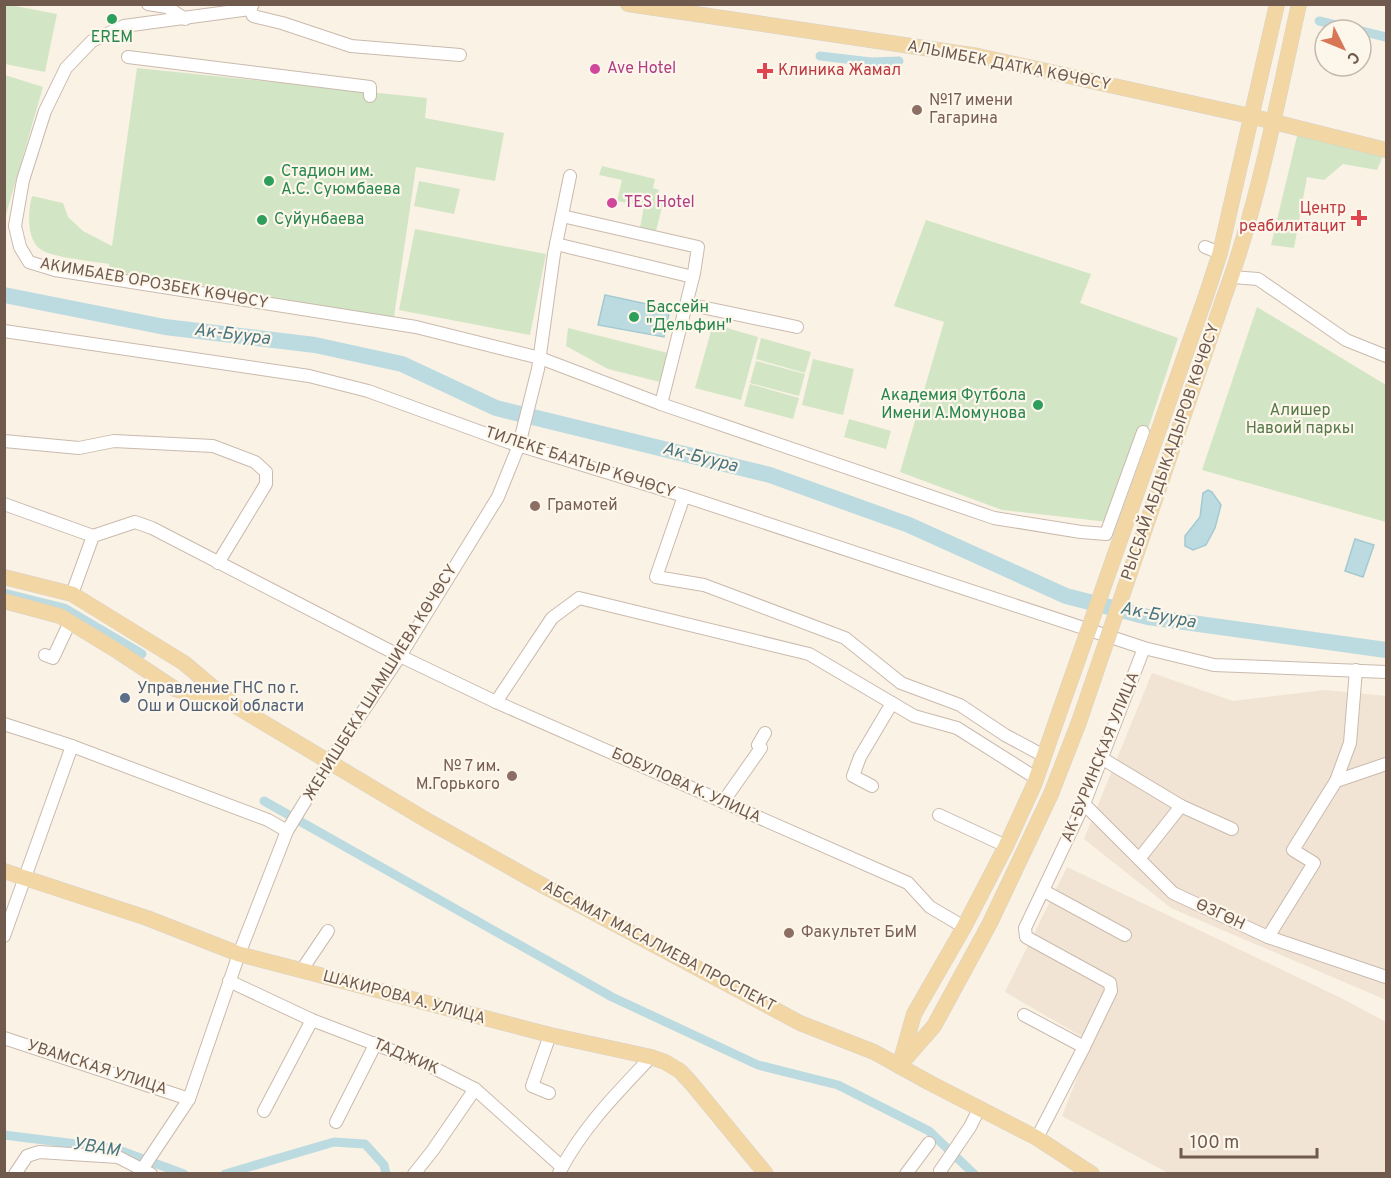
<svg xmlns="http://www.w3.org/2000/svg" width="1391" height="1178" font-family="Overpass,sans-serif">
<style>
.residential{fill:#f1e4d4}
.green{fill:#d2e6c5}
.water{fill:#bcdbe1;stroke:#a3cad2;stroke-width:1.5}
.lines{fill:none;stroke-linecap:round;stroke-linejoin:round}
.canal{stroke:#bcdbe1;stroke-width:9}
.river{stroke:#bcdbe1;stroke-width:16}
.minor-casing{stroke:#cabaad;stroke-width:14}
.major-casing{stroke:#d7d1cd;stroke-width:16}
.minor{stroke:#fff;stroke-width:12}
.major{stroke:#f2d7a4;stroke-width:15}
.major-bridge-casing{stroke:#d7d1cd;stroke-width:16;stroke-linecap:butt}
.major-bridge{stroke:#f2d7a4;stroke-width:15}
.leisure-dot{fill:#2e9e5b;stroke:#fdf6eb;stroke-width:2}
.hotel-dot{fill:#d1479c;stroke:#fdf6eb;stroke-width:2}
.health-dot{fill:#e0444e;stroke:#fdf6eb;stroke-width:2}
.education-dot{fill:#8d6e63;stroke:#fdf6eb;stroke-width:2}
.service-dot{fill:#5c6f8a;stroke:#fdf6eb;stroke-width:2}
.labels{text-anchor:middle;dominant-baseline:central;stroke-width:4.5;stroke-linejoin:round;paint-order:stroke}
.leisure-label{font-size:16px;fill:#27864d;stroke:#fdf6eb;text-anchor:start}
.street-label{font-size:16px;fill:#705a4d;stroke:#fdf6eb}
.hotel-label{font-size:16px;fill:#b23c85;stroke:#fdf6eb;text-anchor:start}
.health-label{font-size:16px;fill:#be3a42;stroke:#fdf6eb;text-anchor:start}
.education-label{font-size:16px;fill:#785e54;stroke:#fdf6eb;text-anchor:start}
.park-label{font-size:16px;fill:#567a49;stroke:#fdf6eb}
.service-label{font-size:16px;fill:#4e5e75;stroke:#fdf6eb;text-anchor:start}
.water-label{font-size:18px;font-style:italic;fill:#497681;stroke:#fdf6eb}
</style>
<rect width="100%" height="100%" fill="#faf2e5"/>
<!-- residential -->
<g class="residential">
<polygon points="1152,673 1233,701 1325,690 1386,696 1386,1000 1171,908 1084,839"/>
<polygon points="1067,867 1341,998 1386,1022 1386,1173 1168,1173 1062,1116 1091,1042 1005,992"/>
</g>
<!-- green -->
<g class="green">
<polygon points="5,4 57,14 45,72 5,64"/>
<path d="M137,68L427,98L425,118L504,133L495,181L416,167L394,317L108,274L109,264C93,261 53,258 40,249C26,238 28,210 32,196L63,203L68,217L83,231L112,246Z"/>
<polygon points="5,75 43,87 5,218 4,75"/>
<polygon points="1298,132 1383,156 1377,170 1343,164 1324,180 1307,177 1294,248 1271,245"/>
<polygon points="602,166 655,179 653,188 659,190 656,201 663,203 656,231 640,228 644,206 617,201 622,180 599,175"/>
<polygon points="419,181 460,189 454,214 414,206"/>
<polygon points="926,220 1091,274 1080,303 1178,338 1117,523 1002,510 900,472 944,322 894,306"/>
<polygon points="415,229 546,254 530,335 399,310"/>
<polygon points="1257,307 1386,385 1386,522 1202,470"/>
<polygon points="713,324 758,337 741,400 695,388"/>
<polygon points="568,328 672,354 664,383 608,369 566,346"/>
<polygon points="761,338 811,352 805,373 756,359"/>
<polygon points="813,359 854,369 843,415 802,405"/>
<polygon points="756,361 805,374 799,396 750,383"/>
<polygon points="750,384 799,398 793,419 744,406"/>
<polygon points="849,419 891,431 886,449 844,437"/>
</g>
<!-- water -->
<g class="water">
<polygon points="605,295 670,309 664,337 598,325"/>
<polygon points="1208,490 1212,492 1221,505 1215,528 1206,545 1193,550 1185,546 1185,536 1200,517 1203,493"/>
<polygon points="1355,539 1374,545 1363,577 1345,571"/>
</g>
<g class="lines">
<!-- canal -->
<g class="canal">
<polyline points="1319,21 1357,30"/>
<polyline points="1361,31 1386,37"/>
<polyline points="820,56 871,62 899,61"/>
<polyline points="4,593 64,608 142,654"/>
<polyline points="264,801 612,997 758,1065 838,1085 929,1131 974,1174"/>
<polyline points="4,1135 116,1149 184,1174"/>
<polyline points="225,1174 334,1142 365,1144 384,1165 386,1174"/>
</g>
<!-- river -->
<polyline class="river" points="4,295 165,327 315,345 402,364 496,408 770,475 909,525 1066,596 1148,617 1386,650"/>
<!-- minor casing -->
<g class="minor-casing">
<g id="minor">
<polyline points="148,4 167,7 185,19"/>
<polyline points="253,4 250,9 124,26 92,41 66,68 45,111 23,180 15,226 20,247 29,262 55,270 416,327 540,358 661,404 694,273 698,247 562,216"/>
<polyline points="250,9 253,16 282,23 351,46 460,55"/>
<polyline points="128,57 370,87 370,96"/>
<polyline points="556,244 693,277"/>
<polyline points="1205,247 1220,253"/>
<polyline points="1232,277 1258,279 1346,340 1386,356"/>
<polyline points="687,304 797,327"/>
<polyline points="4,331 309,376 368,391 508,442 684,496 1144,648 1214,665 1386,672"/>
<polyline points="661,404 994,518 1081,532 1106,534 1143,432"/>
<polyline points="4,441 79,448 114,441 213,446 255,462 266,472 266,484 218,563"/>
<polyline points="684,496 656,577 704,585 845,638 901,683 960,705 1005,735 1044,756"/>
<polyline points="4,504 93,536 72,594"/>
<polyline points="93,536 135,522 152,528 400,656 496,702 908,883 930,907 964,927"/>
<polyline points="45,655 53,658 70,622"/>
<polyline points="496,702 552,618 579,598 809,654 914,716 957,728 1036,778"/>
<polyline points="4,724 72,746 268,820 287,831"/>
<polyline points="1103,759 1181,806 1139,859"/>
<polyline points="1336,781 1350,743 1356,670"/>
<polyline points="872,786 853,776 860,757 892,703"/>
<polyline points="723,802 761,748 758,745 765,733"/>
<polyline points="1084,804 1173,893 1268,937 1386,977"/>
<polyline points="1181,806 1232,829"/>
<polyline points="939,815 1006,846"/>
<polyline points="1044,891 1125,935"/>
<polyline points="4,936 72,746"/>
<polyline points="1268,937 1314,863 1293,850 1336,781 1386,764"/>
<polyline points="301,971 328,931"/>
<polyline points="229,981 312,1020 424,1063 475,1089 562,1167"/>
<polyline points="1024,1015 1084,1047 1037,1138"/>
<polyline points="4,1038 189,1099"/>
<polyline points="1084,1047 1111,991 1110,983 1026,937 1025,928 1084,804 1144,648"/>
<polyline points="549,1093 532,1086 550,1035"/>
<polyline points="264,1111 312,1020"/>
<polyline points="336,1122 376,1043"/>
<polyline points="940,1171 970,1127 979,1109"/>
<path d="M559,1173C582,1128 617,1093 651,1057"/>
<polyline points="15,1174 27,1156 39,1152 118,1157 151,1174"/>
<polyline points="139,1174 189,1099 239,954 287,831 329,762 400,656 498,497 519,445 538,369 554,254 570,176"/>
<polyline points="414,1174 433,1150 475,1089"/>
<polyline points="906,1174 929,1143"/>
</g>
</g>
<!-- major casing -->
<g class="major-casing">
<g id="major">
<polyline points="628,4 978,56 1250,116 1386,150"/>
<polyline points="1207,293 1220,253 1277,4"/>
<path d="M1223,300C1258,206 1277,103 1299,4"/>
<polyline points="4,577 72,594 184,663 234,705 428,821 531,879 800,1023 874,1052 930,1083 1037,1138 1092,1174"/>
<polyline points="4,601 60,616 119,652 175,689 228,704"/>
<polyline points="4,871 147,918 239,954 550,1035 651,1057 665,1062 680,1071 692,1084 766,1174"/>
<polyline points="901,1060 914,1014 964,927 1006,846 1034,785 1057,719"/>
<polyline points="899,1066 934,1026 990,923 1051,794 1079,722"/>
</g>
</g>
<!-- minor -->
<use href="#minor" class="minor"/>
<!-- major -->
<use href="#major" class="major"/>
<!-- major-bridge casing -->
<g class="major-bridge-casing">
<g id="major-bridge">
<polyline points="1057,719 1207,293"/>
<polyline points="1079,722 1223,300"/>
</g>
</g>
<!-- major-bridge -->
<use href="#major-bridge" class="major-bridge"/>
</g>
<!-- markers -->
<g class="leisure-dot">
<circle cx="112" cy="19" r="6"/>
<circle cx="269" cy="181" r="6"/>
<circle cx="262" cy="220" r="6"/>
<circle cx="634" cy="317" r="6"/>
<circle cx="1038" cy="405" r="6"/>
</g>
<g class="hotel-dot">
<circle cx="595" cy="69" r="6"/>
<circle cx="612" cy="203" r="6"/>
</g>
<g class="health-dot">
<path d="M762 62h6v6h6v6h-6v6h-6v-6h-6v-6h6z"/>
<path d="M1356 209h6v6h6v6h-6v6h-6v-6h-6v-6h6z"/>
</g>
<g class="education-dot">
<circle cx="917" cy="110" r="6"/>
<circle cx="535" cy="506" r="6"/>
<circle cx="512" cy="776" r="6"/>
<circle cx="789" cy="933" r="6"/>
</g>
<circle class="service-dot" cx="125" cy="698" r="6"/>
<g class="labels">
<!-- leisure labels -->
<g class="leisure-label">
<text x="112" y="38" text-anchor="middle">EREM</text>
<text x="281" y="172">Стадион им.<tspan x="281" dy="18">А.С. Суюмбаева</tspan></text>
<text x="274" y="220">Суйунбаева</text>
<text x="646" y="308">Бассейн<tspan x="646" dy="18">"Дельфин"</tspan></text>
<text x="1026" y="396" text-anchor="end">Академия Футбола<tspan x="1026" dy="18">Имени А.Момунова</tspan></text>
</g>
<!-- street labels -->
<g class="street-label">
<text transform="translate(1009 66) rotate(11)">АЛЫМБЕК ДАТКА КӨЧӨСҮ</text>
<text transform="translate(154 284) rotate(10)">АКИМБАЕВ ОРОЗБЕК КӨЧӨСҮ</text>
<text transform="translate(1171 452) rotate(-71)">РЫСБАЙ АБДЫКАДЫРОВ КӨЧӨСҮ</text>
<text transform="translate(580 463) rotate(18)">ТИЛЕКЕ БААТЫР КӨЧӨСҮ</text>
<text transform="translate(381 683) rotate(-58)">ЖЕНИШБЕКА ШАМШИЕВА КӨЧӨСҮ</text>
<text transform="translate(1101 757) rotate(-68)">АК-БУРИНСКАЯ УЛИЦА</text>
<text transform="translate(686 786) rotate(24)">БОБУЛОВА К. УЛИЦА</text>
<text transform="translate(1220 915) rotate(25)">ӨЗГӨН</text>
<text transform="translate(659 947) rotate(28)">АБСАМАТ МАСАЛИЕВА ПРОСПЕКТ</text>
<text transform="translate(404 998) rotate(15)">ШАКИРОВА А. УЛИЦА</text>
<text transform="translate(406 1057) rotate(23)">ТАДЖИК</text>
<text transform="translate(97 1068) rotate(18)">УВАМСКАЯ УЛИЦА</text>
</g>
<!-- hotel labels -->
<g class="hotel-label">
<text x="607" y="69">Ave Hotel</text>
<text x="624" y="203">TES Hotel</text>
</g>
<!-- health labels -->
<g class="health-label">
<text x="778" y="71">Клиника Жамал</text>
<text x="1346" y="209" text-anchor="end">Центр<tspan x="1346" dy="18">реабилитацит</tspan></text>
</g>
<!-- education labels -->
<g class="education-label">
<text x="929" y="101">№17 имени<tspan x="929" dy="18">Гагарина</tspan></text>
<text x="547" y="506">Грамотей</text>
<text x="500" y="767" text-anchor="end">№ 7 им.<tspan x="500" dy="18">М.Горького</tspan></text>
<text x="801" y="933">Факультет БиМ</text>
</g>
<!-- park labels -->
<g class="park-label">
<text x="1300" y="411">Алишер<tspan x="1300" dy="18">Навоий паркы</tspan></text>
</g>
<!-- service labels -->
<g class="service-label">
<text x="137" y="689">Управление ГНС по г.<tspan x="137" dy="18">Ош и Ошской области</tspan></text>
</g>
<!-- water labels -->
<g class="water-label">
<text transform="translate(232 335) rotate(7)">Ак-Буура</text>
<text transform="translate(700 458) rotate(14)">Ак-Буура</text>
<text transform="translate(1158 616) rotate(11)">Ак-Буура</text>
<text transform="translate(96 1148) rotate(9)">УВАМ</text>
</g>
</g>
<!-- border -->
<rect width="1391" height="1178" fill="none" stroke="#705a4d" stroke-width="12"/>
<!-- north arrow -->
<g transform="translate(1343 48) rotate(133)"><circle r="28" fill="#fdf6eb" stroke="#c5b8ac" stroke-width="1.5"/>
<path d="M0-4.5L10 22L0 15L-10 22Z" fill="#d87656"/>
<text y="-9" font-size="16" font-weight="bold" text-anchor="middle" fill="#705a4d">С</text>
</g>
<!-- scale -->
<path d="M1181 1148v9h136v-9" fill="none" stroke="#705a4d" stroke-width="3"/>
<text x="1190" y="1148" font-size="18" fill="#705a4d" stroke="#fdf6eb" stroke-width="4.5" paint-order="stroke">100 m</text>
</svg>
